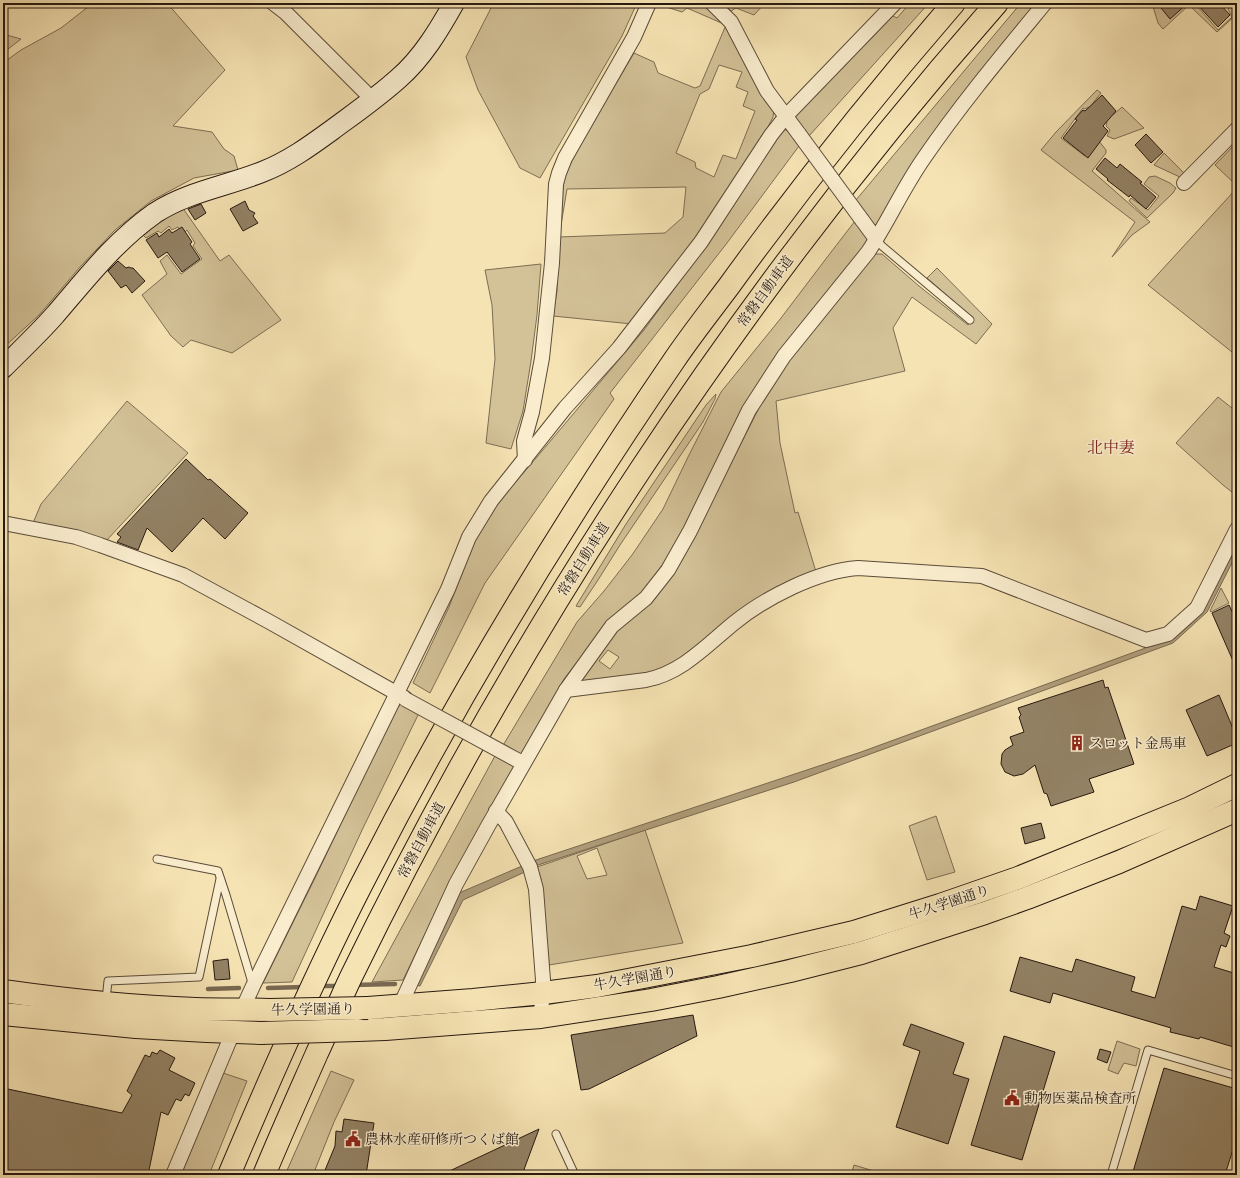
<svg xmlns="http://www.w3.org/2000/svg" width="1240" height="1178" font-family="'Libre Caslon Text','Noto Serif JP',serif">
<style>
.green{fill:#d3c197;stroke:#7d6d54;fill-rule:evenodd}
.water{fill:#b09e7c;stroke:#796951}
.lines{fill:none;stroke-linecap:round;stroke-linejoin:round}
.stream{stroke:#796951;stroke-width:4.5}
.building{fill:#938265;stroke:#271910}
.lane-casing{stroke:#5b4c39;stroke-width:9}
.street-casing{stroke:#5b4c39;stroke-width:16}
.secondary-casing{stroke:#271910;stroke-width:22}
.highway-casing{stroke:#271910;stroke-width:24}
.lane{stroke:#f9edce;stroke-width:7}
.street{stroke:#f9edce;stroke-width:14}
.secondary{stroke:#f9edce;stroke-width:20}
.highway{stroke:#f6e3b3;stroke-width:22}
.street-bridge-casing{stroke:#5b4c39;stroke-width:16;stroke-linecap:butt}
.highway-bridge-casing{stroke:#271910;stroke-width:24;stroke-linecap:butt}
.street-bridge{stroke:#f9edce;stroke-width:14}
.highway-bridge{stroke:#f6e3b3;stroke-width:22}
.labels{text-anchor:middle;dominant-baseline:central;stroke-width:3;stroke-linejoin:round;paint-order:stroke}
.street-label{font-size:14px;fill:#271910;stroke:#f9edce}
.poi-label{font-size:14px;fill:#271910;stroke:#f9edce;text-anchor:start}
.quarter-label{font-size:16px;fill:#7a1f14;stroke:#f9edce}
</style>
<rect width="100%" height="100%" fill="#f6e3b3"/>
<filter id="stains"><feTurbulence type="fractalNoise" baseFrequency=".005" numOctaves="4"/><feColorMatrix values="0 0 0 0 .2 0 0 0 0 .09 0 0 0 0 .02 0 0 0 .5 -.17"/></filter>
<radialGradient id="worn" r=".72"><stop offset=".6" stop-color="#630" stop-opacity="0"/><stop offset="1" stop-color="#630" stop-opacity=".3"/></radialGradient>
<!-- green -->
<g class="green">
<polygon points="93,3 167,3 225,70 173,126 212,132 224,149 234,156 238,170 194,178 151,201 115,230 80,267 39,315 3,348 3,63 21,50 61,28"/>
<polygon points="488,3 637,3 622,36 540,178 520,168 478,90 466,57 492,6"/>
<path d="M657,3H704L726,25L774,110L773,117L766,131L693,242L632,324L553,316L557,291L559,240L563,187L566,172L583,140L634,53L654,62L658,73L695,88L700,86L726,25L687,8L682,12L657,4ZM719,65L742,72L736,87L748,92L743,106L755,111L736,159L723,155L714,177L696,168L695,162L676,153L700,94L709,89ZM686,187L683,217L665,233L559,237L567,189Z"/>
<polygon points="723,3 765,3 754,15 736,8 731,11"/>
<polygon points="910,3 929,3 809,136 795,120 796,114 893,16 897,18"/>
<polygon points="1021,3 1038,3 878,225 872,224 856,200"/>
<polygon points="1152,3 1200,3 1197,6 1218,30 1232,17 1228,9 1234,3 1237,3 1237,14 1217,32 1189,5 1163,29 1158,23"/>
<polygon points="3,34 21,39 3,53"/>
<polygon points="1097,90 1101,93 1093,103 1100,112 1113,115 1122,107 1144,128 1114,139 1107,136 1110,130 1106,126 1107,122 1088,107 1085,109 1083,108 1061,138 1085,156 1098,140 1106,150 1106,153 1092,171 1150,222 1132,235 1112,257 1135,222 1041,150 1056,132"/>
<polygon points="783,129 788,131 799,146 727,243 610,393 614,399 485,583 430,693 413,683 449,607 474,542 499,502 644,330 713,236"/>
<polygon points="1237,142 1237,186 1215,165"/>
<polygon points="1164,153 1186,175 1182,178 1154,165"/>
<polygon points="1155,176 1170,183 1176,188 1173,193 1147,218 1129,201 1131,198 1148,210 1159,196 1144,184 1149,177"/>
<polygon points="1236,189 1237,190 1237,356 1148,285"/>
<polygon points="182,207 220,261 229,255 281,320 232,353 191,340 183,347 171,336 142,295 167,274 160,261 167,255 181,274 202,259 193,246 195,243 187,230 183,234 178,227 172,230 169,226 161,233 158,231 146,238 142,234"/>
<polygon points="855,221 868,237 864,248 777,358 668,557 644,590 601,631 564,679 523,756 502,747 577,622 604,591 632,555 663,509 688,457 721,392 781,318 825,260"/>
<path d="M875,254H882L919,286L968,325L973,318L927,278L937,268L992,324L976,344L912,297L893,328L905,371L776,401L780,443L795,513L798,512L816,572L704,641L674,663L655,672L579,682L618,629L654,600L682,560L762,402L787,362ZM608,650L619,657L610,669L599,661Z"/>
<polygon points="541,264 537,315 531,361 523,411 511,449 486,443 495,359 492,305 485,270"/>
<polygon points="716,394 715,399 703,422 620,545 598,580 580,607 576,606 626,524 706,405"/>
<polygon points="1218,397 1237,412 1237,496 1223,485 1176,443"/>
<polygon points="127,401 188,453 106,541 33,523 41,504"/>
<polygon points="1221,588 1229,603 1211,612 1210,611"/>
<polygon points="402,704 419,713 363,828 292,982 263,983 316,876 396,708"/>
<polygon points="496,754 514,766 513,771 451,880 403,980 372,982"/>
<polygon points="936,816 955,872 927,880 909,826"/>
<path d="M645,830L683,943L549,965L541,879L537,867ZM597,848L607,875L587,879L577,856Z"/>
<polygon points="1117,1041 1140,1049 1136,1066 1124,1063 1118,1074 1108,1070"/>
<polygon points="331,1071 354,1080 334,1122 313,1175 285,1175"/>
<polygon points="223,1073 247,1081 209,1175 181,1175"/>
<polygon points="854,1165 887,1175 851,1175"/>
</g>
<!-- water -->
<g class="water">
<polygon points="1237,541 1237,553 1207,612 1173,643 794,782 535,866 533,861 861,752 1170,639"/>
<polygon points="522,866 525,872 463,900 420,986 415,985 459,893"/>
</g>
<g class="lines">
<!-- stream -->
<g class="stream">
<polyline points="353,985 395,984"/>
<polyline points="319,986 340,986"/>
<polyline points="268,988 304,987"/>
<polyline points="208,989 239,988"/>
</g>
</g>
<!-- building -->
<g class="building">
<polygon points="1157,3 1188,3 1170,19"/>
<polygon points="1196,3 1219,3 1230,15 1218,27"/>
<polygon points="1102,95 1116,111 1103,126 1108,131 1088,158 1063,138 1077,120 1075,119 1083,110 1085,111"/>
<polygon points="1146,134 1163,152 1151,163 1135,145"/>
<polygon points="1105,158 1117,168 1120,164 1142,182 1140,183 1156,197 1146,209 1130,195 1129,197 1107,180 1108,179 1096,169"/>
<polygon points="245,201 249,210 255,213 253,216 258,223 243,231 230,209"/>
<polygon points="201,204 206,213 195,220 188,209"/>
<polygon points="182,227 192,242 190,244 200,259 182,272 167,252 158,258 146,240 157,233 159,237 169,229 172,233"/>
<polygon points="118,261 126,268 129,267 131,268 133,268 145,281 132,293 126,285 121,288 108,271"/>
<polygon points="186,459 208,480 210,479 248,513 225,539 203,518 172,552 147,528 138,550 117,542 121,537 117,534"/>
<polygon points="1229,605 1237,622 1237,670 1212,613"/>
<polygon points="1103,680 1105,688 1108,687 1134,764 1089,779 1094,792 1051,806 1047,794 1044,793 1035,765 1023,774 1014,776 1005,772 1001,764 1002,754 1005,750 1013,745 1010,737 1024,732 1019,717 1021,715 1018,708"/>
<polygon points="1219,695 1237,738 1237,743 1207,756 1186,710"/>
<polygon points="1041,823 1045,838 1025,844 1021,828"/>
<polygon points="1200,896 1233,906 1224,933 1230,936 1226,947 1221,945 1214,967 1237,974 1237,1048 1200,1037 1199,1039 1170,1032 1171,1028 1053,993 1050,1003 1010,991 1020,957 1072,972 1076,959 1135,977 1131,991 1155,998 1182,906 1196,910"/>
<polygon points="228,959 230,979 215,980 213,961"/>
<polygon points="693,1015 697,1036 589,1089 581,1090 571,1035"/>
<polygon points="911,1024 964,1043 953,1074 969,1079 948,1144 896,1127 920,1051 903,1045"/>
<polygon points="1004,1036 1055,1052 1022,1160 971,1145"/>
<polygon points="1100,1049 1111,1052 1107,1063 1097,1059"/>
<polygon points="160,1050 175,1058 169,1070 195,1083 189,1096 185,1094 181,1101 176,1099 168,1115 161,1112 148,1175 3,1175 3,1088 122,1113 132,1095 127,1091 145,1055 150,1057 152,1052 157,1054"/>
<polygon points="1164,1068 1237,1089 1237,1136 1225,1175 1132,1175"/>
<polygon points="344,1119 374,1123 366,1175 323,1175 335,1146 336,1131 342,1132"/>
<polygon points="539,1129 522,1175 441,1175"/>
</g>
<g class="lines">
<!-- lane casing -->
<g class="lane-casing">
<g id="lane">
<polyline points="876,239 882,246 970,320"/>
<polyline points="157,859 218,871 226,895 253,986"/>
<polyline points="106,1000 108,981 199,977 220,879"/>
<polyline points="556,1134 575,1175"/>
<polyline points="1111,1175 1148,1050 1237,1076"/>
</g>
</g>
<!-- street casing -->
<g class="street-casing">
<g id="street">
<polyline points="273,3 286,13 373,100"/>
<polyline points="712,3 731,22 767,91 799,134"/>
<polyline points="1184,183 1237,129"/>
<polyline points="862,220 876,239"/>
<polyline points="525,460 524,441 532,412 542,358 552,263 556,184 559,173 565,158 634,37 649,3"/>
<polyline points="3,523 76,537 100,545 183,575 268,621 405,698"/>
<path d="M566,690L646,680C682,673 707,645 734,623C765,598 817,571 858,568L982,576L1146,640L1168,634L1197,608L1237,529"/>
<polyline points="496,811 506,822 530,867 536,889 543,980 541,1017"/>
<path d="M400,1006L456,884L488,826L566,690L612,626L646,598L668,570L690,531L749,410L784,356L868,252C888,222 903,188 924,158C961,104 1003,54 1045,3"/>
<polyline points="242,1010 253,986 448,589 469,537 491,501 565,408 619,348 653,304 701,242 771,135 786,116 895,3"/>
<polyline points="173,1175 233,1032"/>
</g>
</g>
<!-- secondary casing -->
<g class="secondary-casing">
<path id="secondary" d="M3,368C20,351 38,334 54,316C86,279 114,242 155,213C187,192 227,186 262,172C288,162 310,146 332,130C355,113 378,97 399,78C422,58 439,30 454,3"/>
</g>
<!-- highway casing -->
<g class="highway-casing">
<g id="highway">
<path d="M3,991C67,1000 132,1007 196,1009C221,1010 245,1009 269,1010"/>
<polyline points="368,1008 473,1000 543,993 597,986 752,956 854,932 940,905 1018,878 1190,808 1237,785"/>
<polyline points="3,1014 136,1027 207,1031 261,1033"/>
<polyline points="358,1030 385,1029 541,1017 651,1000 718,987 790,971 861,953 985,913 1027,898 1119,862 1237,810"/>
<path d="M229,1175C272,1073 317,970 368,872C459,694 563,523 675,359C692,334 711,310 729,286C800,188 875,94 954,3"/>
<path d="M264,1175C281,1134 299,1094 317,1053C329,1028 339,1002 351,977C522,626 739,296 997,3"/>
</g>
</g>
<!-- lane -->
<use href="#lane" class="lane"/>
<!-- street -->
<use href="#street" class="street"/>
<!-- secondary -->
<use href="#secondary" class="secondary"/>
<!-- highway -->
<use href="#highway" class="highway"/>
<!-- street-bridge casing -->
<g class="street-bridge-casing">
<g id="street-bridge">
<polyline points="799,134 862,220"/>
<polyline points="405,699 517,760"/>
</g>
</g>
<!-- highway-bridge casing -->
<g class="highway-bridge-casing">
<g id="highway-bridge">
<polyline points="269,1010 368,1008"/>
<polyline points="261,1033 358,1030"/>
</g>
</g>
<!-- street-bridge -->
<use href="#street-bridge" class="street-bridge"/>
<!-- highway-bridge -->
<use href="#highway-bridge" class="highway-bridge"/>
</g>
<!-- icons -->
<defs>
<g id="building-bare" transform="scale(1.2)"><path d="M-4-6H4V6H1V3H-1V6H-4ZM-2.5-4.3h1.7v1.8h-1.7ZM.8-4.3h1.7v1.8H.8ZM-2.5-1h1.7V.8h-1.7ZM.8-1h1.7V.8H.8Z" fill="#8f2418" stroke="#f9edce" stroke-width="2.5" paint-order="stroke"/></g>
<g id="civic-bare" transform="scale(1.2)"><path d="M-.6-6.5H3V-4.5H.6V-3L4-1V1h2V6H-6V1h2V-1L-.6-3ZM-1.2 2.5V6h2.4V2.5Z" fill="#8f2418" stroke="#f9edce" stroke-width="2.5" paint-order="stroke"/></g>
</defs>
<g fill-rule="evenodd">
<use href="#building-bare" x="1077" y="743"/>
<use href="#civic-bare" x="1012" y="1098"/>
<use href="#civic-bare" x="353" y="1139"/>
</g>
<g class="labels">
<!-- street labels -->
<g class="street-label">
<text transform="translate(765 291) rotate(-54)">常磐自動車道</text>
<text transform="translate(583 559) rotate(-58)">常磐自動車道</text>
<text transform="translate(421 840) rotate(-62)">常磐自動車道</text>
<text transform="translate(949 902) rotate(-18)">牛久学園通り</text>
<text transform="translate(635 978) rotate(-10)">牛久学園通り</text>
<text transform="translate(313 1009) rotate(-1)">牛久学園通り</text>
</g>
<!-- poi labels -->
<g class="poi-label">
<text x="1089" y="743">スロット金馬車</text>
<text x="1024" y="1098">動物医薬品検査所</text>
<text x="365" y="1139">農林水産研修所つくば館</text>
</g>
<!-- quarter labels -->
<g class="quarter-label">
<text x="1111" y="447">北中妻</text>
</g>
</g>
<!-- margin -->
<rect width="1240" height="1178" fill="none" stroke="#f6e3b3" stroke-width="16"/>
<rect x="4" y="4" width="1232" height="1170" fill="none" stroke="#271910" stroke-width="2"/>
<rect x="8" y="8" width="1224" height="1162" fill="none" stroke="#271910"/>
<rect width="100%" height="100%" filter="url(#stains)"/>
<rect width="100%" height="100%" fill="url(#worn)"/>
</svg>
